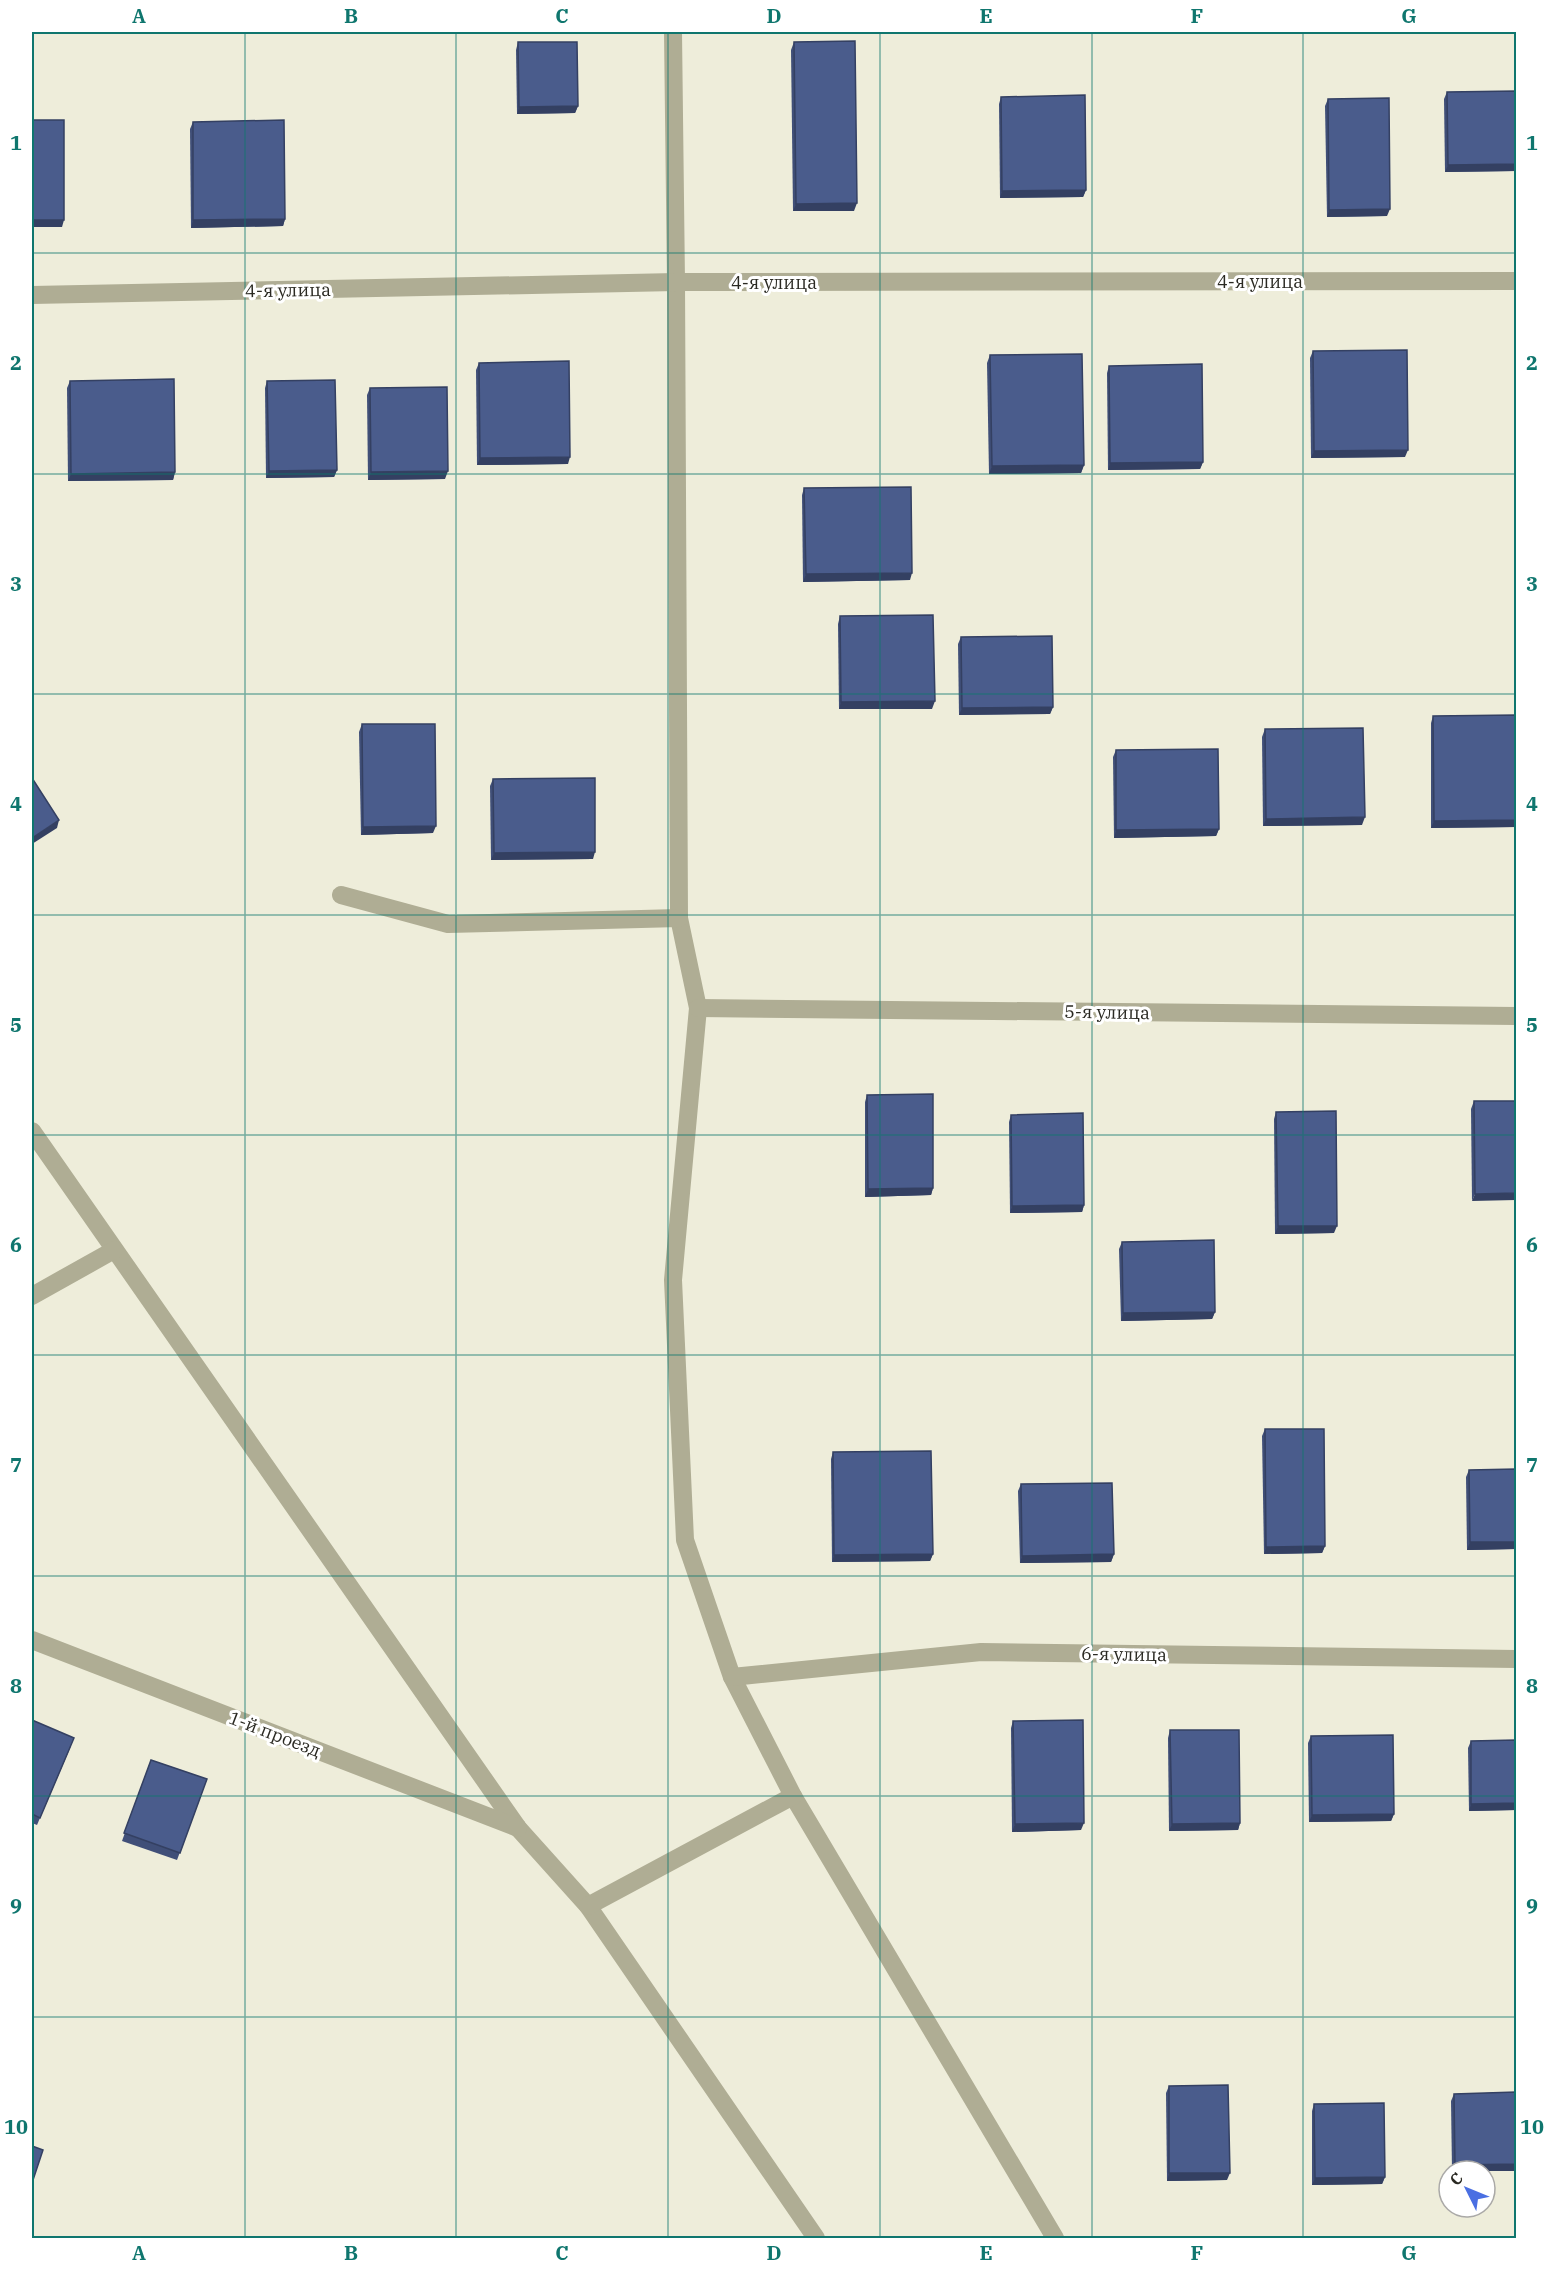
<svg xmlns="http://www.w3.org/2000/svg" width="1548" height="2270" font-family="'IBM Plex Serif',serif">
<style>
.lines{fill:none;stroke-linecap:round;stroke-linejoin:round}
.minor{stroke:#afad94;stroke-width:18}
.wall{fill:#404f78}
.shaded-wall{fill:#344062}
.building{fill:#4a5c8c;stroke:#344062;stroke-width:1.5}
.grid{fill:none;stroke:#0f766e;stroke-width:1.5;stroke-opacity:0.55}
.labels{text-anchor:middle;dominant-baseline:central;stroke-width:6;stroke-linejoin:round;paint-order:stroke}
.street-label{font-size:18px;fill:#2a2922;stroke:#fff}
.neatline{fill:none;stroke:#0f766e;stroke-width:2}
.grid-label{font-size:20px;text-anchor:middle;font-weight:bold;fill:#0f766e}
</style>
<rect width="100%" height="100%" fill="#eeedda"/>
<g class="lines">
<!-- minor -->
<g class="minor">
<polyline points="673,32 676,282 679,918 698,1008 673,1280 685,1540 732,1677 793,1796 1055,2238"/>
<polyline points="32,295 676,282 1516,281"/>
<polyline points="341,895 448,924 679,918"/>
<polyline points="698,1008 1516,1016"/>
<polyline points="32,1131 518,1828 588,1906 816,2238"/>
<polyline points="32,1296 114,1250"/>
<polyline points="32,1640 518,1828"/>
<polyline points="732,1677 981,1652 1516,1659"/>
<polyline points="588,1906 793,1796"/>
</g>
</g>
<!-- wall -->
<g class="wall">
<polygon points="518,42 578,106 575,113 517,114 516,50"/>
<polygon points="794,42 854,211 793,211 791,50"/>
<polygon points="1516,91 1516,171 1445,172 1444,99 1447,92"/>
<polygon points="1001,97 1086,190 1083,197 1000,198 999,104"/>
<polygon points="1328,99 1387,216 1327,217 1325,106"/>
<polygon points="193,122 285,219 283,226 191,228 190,129"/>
<polygon points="1313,351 1405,457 1311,458 1310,358"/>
<polygon points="990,355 1084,465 1081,473 989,474 987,363"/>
<polygon points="479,363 568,464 477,465 476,370"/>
<polygon points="1109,366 1203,462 1200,469 1108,470 1107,373"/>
<polygon points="70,381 175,472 173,480 68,481 67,388"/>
<polygon points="267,381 337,470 334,477 266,478 265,388"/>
<polygon points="370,388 445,479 368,480 367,395"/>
<polygon points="804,488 910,580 803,582 802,495"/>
<polygon points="840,616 932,709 839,709 838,624"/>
<polygon points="961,637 1053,707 1050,714 959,715 958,644"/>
<polygon points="1516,715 1516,827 1431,828 1431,723 1433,716"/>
<polygon points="362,724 433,833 361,835 359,732"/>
<polygon points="1265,729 1362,825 1263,826 1262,737"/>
<polygon points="1116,750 1219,829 1216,836 1114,838 1113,757"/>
<polygon points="493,779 593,859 491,860 490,786"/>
<polygon points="867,1095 933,1188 931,1195 865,1197 865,1102"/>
<polygon points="1474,1101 1516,1101 1472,1201 1471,1109"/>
<polygon points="1276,1112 1334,1233 1275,1234 1274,1119"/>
<polygon points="1011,1115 1084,1205 1082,1212 1010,1213 1009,1122"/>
<polygon points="1122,1242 1215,1312 1212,1319 1121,1321 1119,1249"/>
<polygon points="1265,1429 1325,1546 1322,1553 1264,1554 1262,1436"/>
<polygon points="833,1452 933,1554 930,1561 832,1562 831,1459"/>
<polygon points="1516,1469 1516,1549 1467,1550 1466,1477 1469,1470"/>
<polygon points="1021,1484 1114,1554 1111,1562 1020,1563 1018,1491"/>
<polygon points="32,1720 71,1746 37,1825 32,1823"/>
<polygon points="1013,1721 1081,1830 1012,1832 1011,1728"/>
<polygon points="1170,1730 1240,1823 1238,1830 1169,1831 1168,1738"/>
<polygon points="1311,1736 1394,1814 1391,1821 1309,1822 1308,1743"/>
<polygon points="1516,1740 1516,1810 1469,1811 1468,1748 1471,1741"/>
<polygon points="151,1760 207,1779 177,1860 122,1841"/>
<polygon points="1169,2086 1227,2180 1167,2181 1166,2093"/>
<polygon points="1516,2092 1516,2171 1452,2171 1451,2101 1454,2094"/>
<polygon points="1314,2104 1385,2177 1382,2184 1312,2185 1312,2111"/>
</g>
<!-- shaded-wall -->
<g class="shaded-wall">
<polygon points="578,106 575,113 517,114 519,107"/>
<polygon points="1516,164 1516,171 1445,172 1448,165"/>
<polygon points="1086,190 1083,197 1000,198 1002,191"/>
<polygon points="857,203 854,211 793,211 796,204"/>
<polygon points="1390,209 1387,216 1327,217 1329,210"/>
<polygon points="285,219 283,226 191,228 193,220"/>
<polygon points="32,220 64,220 62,227 32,227"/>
<polygon points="1408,450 1405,457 1311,458 1314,451"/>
<polygon points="570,457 568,464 477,465 480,458"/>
<polygon points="1203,462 1200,469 1108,470 1110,463"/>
<polygon points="1084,465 1081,473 989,474 992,466"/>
<polygon points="337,470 334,477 266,478 269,471"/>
<polygon points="448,471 445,479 368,480 371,472"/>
<polygon points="175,472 173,480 68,481 71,474"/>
<polygon points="912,573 910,580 803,582 806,574"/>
<polygon points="935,701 932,709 839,709 841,702"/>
<polygon points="1053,707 1050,714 959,715 962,708"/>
<polygon points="1365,817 1362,825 1263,826 1266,819"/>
<polygon points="59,820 57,828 32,844 32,838"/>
<polygon points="1516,820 1516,827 1431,828 1434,821"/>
<polygon points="436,826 433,833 361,835 363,827"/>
<polygon points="1219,829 1216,836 1114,838 1116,830"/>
<polygon points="595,852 593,859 491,860 494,853"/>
<polygon points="933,1188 931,1195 865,1197 868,1189"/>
<polygon points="1516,1193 1516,1200 1472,1201 1475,1194"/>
<polygon points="1084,1205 1082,1212 1010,1213 1012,1206"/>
<polygon points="1278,1226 1337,1226 1334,1233 1275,1234"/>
<polygon points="1215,1312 1212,1319 1121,1321 1123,1313"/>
<polygon points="1470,1542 1516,1542 1516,1549 1467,1550"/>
<polygon points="1325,1546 1322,1553 1264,1554 1266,1547"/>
<polygon points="933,1554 930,1561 832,1562 834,1555"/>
<polygon points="1114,1554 1111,1562 1020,1563 1022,1556"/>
<polygon points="1516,1803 1516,1810 1469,1811 1471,1804"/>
<polygon points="1394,1814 1391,1821 1309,1822 1312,1815"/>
<polygon points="1084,1823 1081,1830 1012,1832 1015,1824"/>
<polygon points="1240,1823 1238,1830 1169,1831 1172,1824"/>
<polygon points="1516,2164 1516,2171 1452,2171 1455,2165"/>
<polygon points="1169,2173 1230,2173 1227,2180 1167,2181"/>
<polygon points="1385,2177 1382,2184 1312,2185 1315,2178"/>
</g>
<!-- building -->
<g class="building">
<polygon points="855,41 857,203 796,204 794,42"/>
<polygon points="518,42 577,42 578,106 519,107"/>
<polygon points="1516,91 1516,164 1448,165 1447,92"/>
<polygon points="1085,95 1086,190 1002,191 1001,97"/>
<polygon points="1389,98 1390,209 1329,210 1328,99"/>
<rect x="32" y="120" width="32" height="100"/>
<polygon points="284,120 285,219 193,220 193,122"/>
<polygon points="1407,350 1408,450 1314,451 1313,351"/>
<polygon points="1082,354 1084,465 992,466 990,355"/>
<polygon points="569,361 570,457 480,458 479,363"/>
<polygon points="1202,364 1203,462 1110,463 1109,366"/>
<polygon points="174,379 175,472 71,474 70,381"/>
<polygon points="335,380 337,470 269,471 267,381"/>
<polygon points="447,387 448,471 371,472 370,388"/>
<polygon points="911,487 912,573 806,574 804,488"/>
<polygon points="933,615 935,701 841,702 840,616"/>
<polygon points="1052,636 1053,707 962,708 961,637"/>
<polygon points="1516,715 1516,820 1434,821 1433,716"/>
<polygon points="362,724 435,724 436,826 363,827"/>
<polygon points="1363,728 1365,817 1266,819 1265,729"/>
<polygon points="1218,749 1219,829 1116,830 1116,750"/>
<polygon points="32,778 59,820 32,838"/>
<polygon points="595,778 595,852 494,853 493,779"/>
<polygon points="933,1094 933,1188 868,1189 867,1095"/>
<polygon points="1474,1101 1516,1101 1516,1193 1475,1194"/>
<polygon points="1336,1111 1337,1226 1278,1226 1276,1112"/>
<polygon points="1083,1113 1084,1205 1012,1206 1011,1115"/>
<polygon points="1214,1240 1215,1312 1123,1313 1122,1242"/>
<polygon points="1265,1429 1324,1429 1325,1546 1266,1547"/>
<polygon points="931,1451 933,1554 834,1555 833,1452"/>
<polygon points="1516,1469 1516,1542 1470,1542 1469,1470"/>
<polygon points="1112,1483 1114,1554 1022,1556 1021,1484"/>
<polygon points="32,1720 74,1738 40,1818 32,1814"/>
<polygon points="1083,1720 1084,1823 1015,1824 1013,1721"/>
<polygon points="1170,1730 1239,1730 1240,1823 1172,1824"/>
<polygon points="1393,1735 1394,1814 1312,1815 1311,1736"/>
<polygon points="1516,1740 1516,1803 1471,1804 1471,1741"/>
<polygon points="151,1760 207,1779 180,1853 124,1833"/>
<polygon points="1228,2085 1230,2173 1169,2173 1169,2086"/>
<polygon points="1516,2092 1516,2164 1455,2165 1454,2094"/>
<polygon points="1384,2103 1385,2177 1315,2178 1314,2104"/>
<polygon points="32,2146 43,2150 32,2183"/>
</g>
<!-- grid -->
<path class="grid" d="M245,32V2238M456,32V2238M668,32V2238M880,32V2238M1092,32V2238M1303,32V2238M32,253H1516M32,474H1516M32,694H1516M32,915H1516M32,1135H1516M32,1355H1516M32,1576H1516M32,1796H1516M32,2017H1516"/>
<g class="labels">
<!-- street labels -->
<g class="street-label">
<text x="1260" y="281">4-я улица</text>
<text x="774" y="282">4-я улица</text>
<text transform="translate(288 290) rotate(-1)">4-я улица</text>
<text transform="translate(1107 1012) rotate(1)">5-я улица</text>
<text transform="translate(1124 1654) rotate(1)">6-я улица</text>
<text transform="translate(275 1734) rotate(21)">1-й проезд</text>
</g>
</g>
<!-- border -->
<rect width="1548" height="2270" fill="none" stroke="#ffffff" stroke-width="66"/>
<!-- north arrow -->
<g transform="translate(1467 2189) rotate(313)"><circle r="28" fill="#ffffff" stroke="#aaa9a7" stroke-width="1.5"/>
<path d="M0-4.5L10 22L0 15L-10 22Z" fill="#4a6fe2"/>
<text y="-9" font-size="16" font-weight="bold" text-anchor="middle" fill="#2a2922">С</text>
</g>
<rect x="33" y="33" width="1482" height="2204" class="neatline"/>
<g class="grid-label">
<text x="139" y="23">A</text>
<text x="351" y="23">B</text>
<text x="562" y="23">C</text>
<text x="774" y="23">D</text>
<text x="986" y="23">E</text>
<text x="1197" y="23">F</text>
<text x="1409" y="23">G</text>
<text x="16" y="150">1</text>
<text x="1532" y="150">1</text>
<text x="16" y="370">2</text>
<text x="1532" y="370">2</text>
<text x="16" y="591">3</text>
<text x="1532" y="591">3</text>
<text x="16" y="811">4</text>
<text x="1532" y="811">4</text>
<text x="16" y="1032">5</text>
<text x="1532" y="1032">5</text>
<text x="16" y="1252">6</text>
<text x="1532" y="1252">6</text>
<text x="16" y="1472">7</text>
<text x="1532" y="1472">7</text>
<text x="16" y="1693">8</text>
<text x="1532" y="1693">8</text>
<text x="16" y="1913">9</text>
<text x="1532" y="1913">9</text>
<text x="16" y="2134">10</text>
<text x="1532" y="2134">10</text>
<text x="139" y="2260">A</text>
<text x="351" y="2260">B</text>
<text x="562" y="2260">C</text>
<text x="774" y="2260">D</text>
<text x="986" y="2260">E</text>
<text x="1197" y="2260">F</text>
<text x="1409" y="2260">G</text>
</g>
</svg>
